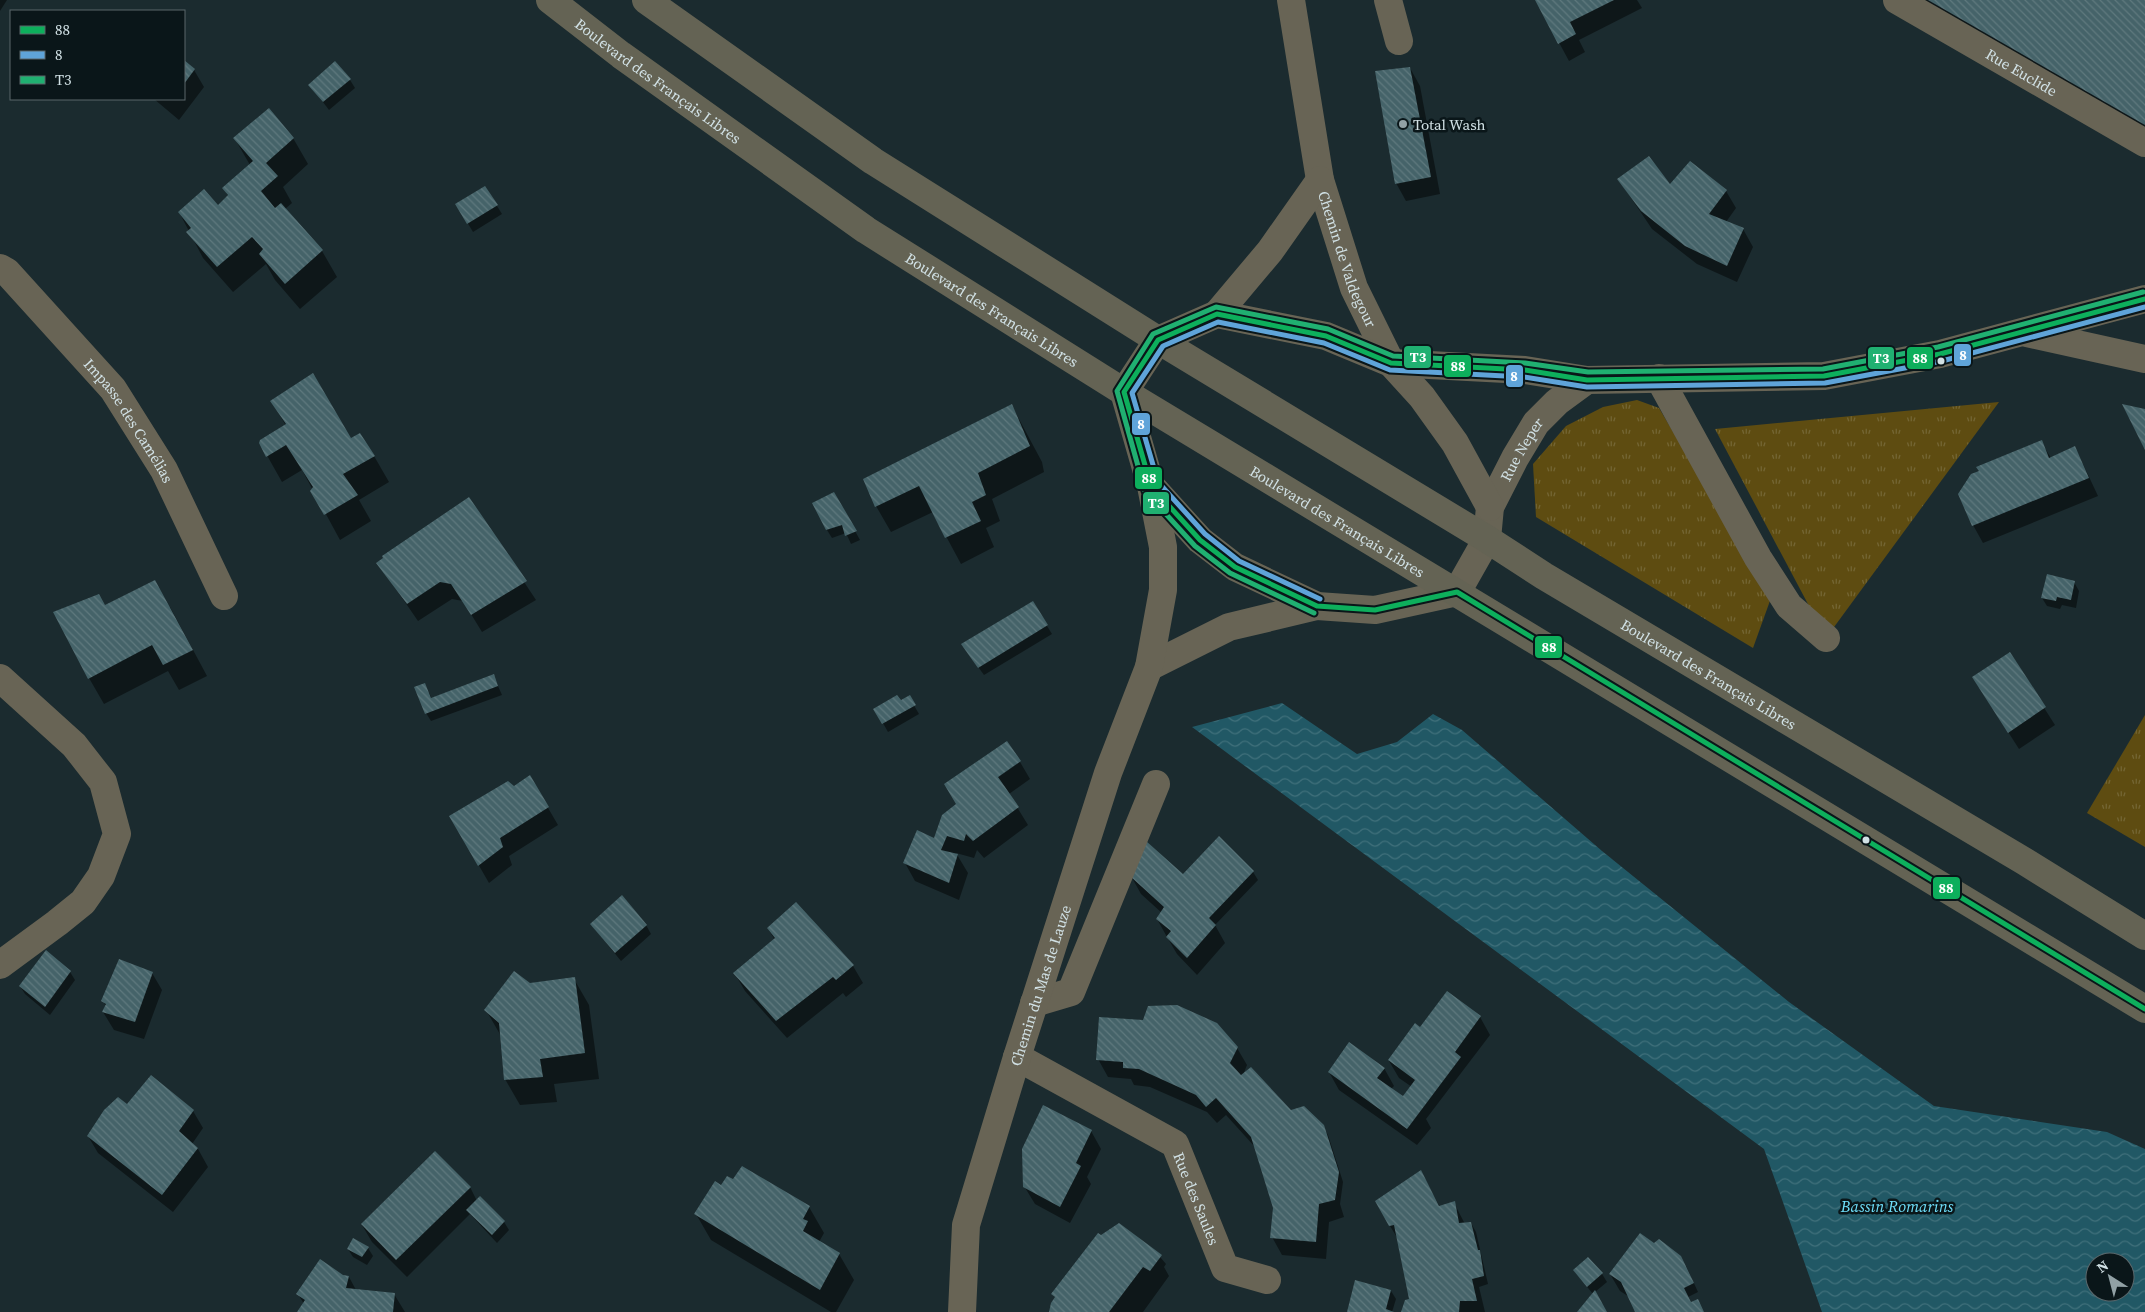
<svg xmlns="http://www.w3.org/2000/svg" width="2145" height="1312" font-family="'Source Serif 4',serif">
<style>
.grass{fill:url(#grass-tufts)}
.water{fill:url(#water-waves);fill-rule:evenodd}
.shadow{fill:#0007}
.building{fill:url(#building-back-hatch)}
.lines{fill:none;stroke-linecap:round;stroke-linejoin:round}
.minor{stroke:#686455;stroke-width:28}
.major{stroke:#646354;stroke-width:28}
.bus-1-casing{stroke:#0a1619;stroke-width:9}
.bus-2-casing{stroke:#0a1619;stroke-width:9}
.bus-3-casing{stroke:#0a1619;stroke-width:9}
.bus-1{stroke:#0daf5c;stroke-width:5}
.bus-2{stroke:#5fa4d9;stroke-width:5}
.bus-3{stroke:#20b071;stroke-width:5}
.poi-dot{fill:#91a1a5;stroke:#0a1619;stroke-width:2}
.bus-dot{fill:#d1e1e5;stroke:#0a1619;stroke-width:2}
.labels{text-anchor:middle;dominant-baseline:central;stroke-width:5;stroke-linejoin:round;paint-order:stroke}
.street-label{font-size:15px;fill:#d1e1e5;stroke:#0a1619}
.poi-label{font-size:15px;fill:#d1e1e5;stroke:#0a1619;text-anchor:start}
.water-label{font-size:16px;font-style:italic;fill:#6fdffa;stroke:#0a1619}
.line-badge{stroke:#0a1619;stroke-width:2}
.badge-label{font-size:14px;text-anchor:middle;font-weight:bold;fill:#fff}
</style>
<defs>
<pattern id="grass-tufts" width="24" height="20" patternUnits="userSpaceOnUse" patternTransform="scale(1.25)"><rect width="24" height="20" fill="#5e4c11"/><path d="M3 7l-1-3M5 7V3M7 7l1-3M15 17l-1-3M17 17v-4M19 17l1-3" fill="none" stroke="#746634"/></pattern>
<pattern id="water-waves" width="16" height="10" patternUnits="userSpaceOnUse" patternTransform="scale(1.25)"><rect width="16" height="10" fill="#215865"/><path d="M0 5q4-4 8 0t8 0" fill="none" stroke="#40707b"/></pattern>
<pattern id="building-back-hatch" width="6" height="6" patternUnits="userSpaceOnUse" patternTransform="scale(1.25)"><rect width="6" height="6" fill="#456369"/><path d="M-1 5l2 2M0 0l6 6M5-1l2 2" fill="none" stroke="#5f797e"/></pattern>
</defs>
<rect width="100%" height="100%" fill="#1b2b2f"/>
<!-- grass -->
<g class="grass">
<polygon points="1637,400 1659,408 1771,598 1753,648 1536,517 1533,464 1566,426 1603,407"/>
<polygon points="1999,402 1826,638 1715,429"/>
<polygon points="2145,715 2145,847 2087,813"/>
</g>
<!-- water -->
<path class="water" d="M1282,703L1357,754L1397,742L1433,714L1462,730L1602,851L1789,1002L1934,1106L2107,1132L2145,1149V1312H1822L1764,1149L1192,727ZM2095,1262H2125V1292H2095Z"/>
<!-- shadow -->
<g class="shadow">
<polygon points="0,0 7,0 0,11"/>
<polygon points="1536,0 1637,0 1642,8 1579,40 1585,52 1569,61"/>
<polygon points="1891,0 2145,0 2145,146"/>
<polygon points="184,61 194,70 204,87 179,120 154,99 184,99"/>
<polygon points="1410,68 1420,86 1440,194 1406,201 1396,183"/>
<polygon points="350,80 355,88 329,110 310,85"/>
<polygon points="293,138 308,164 283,187 292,203 285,209 322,251 337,277 300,309 275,280 266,264 233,292 203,258 179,212 218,206 228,196 224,188 250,165 235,139"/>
<polygon points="1619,180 1726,191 1736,208 1726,222 1743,229 1753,247 1737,282 1697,264 1652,229"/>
<polygon points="457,205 497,206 502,214 473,232"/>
<polygon points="272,401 374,456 389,482 359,500 371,521 340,540 302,470 282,482 260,443 286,426"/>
<polygon points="1012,406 1042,462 1044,472 992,499 1000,521 986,528 994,547 961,564 933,512 891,532 876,506"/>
<polygon points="2041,442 2051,458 2075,447 2098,496 1983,543 1973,525"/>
<polygon points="834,493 860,540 851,544 846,533 832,538 827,530"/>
<polygon points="469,499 536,600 482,632 463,601 452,599 418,621 378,563"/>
<polygon points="2074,582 2079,591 2076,608 2062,605 2060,609 2047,606 2042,598"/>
<polygon points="1032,602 1052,634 984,675 968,653"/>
<polygon points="105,607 170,607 207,676 179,690 168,671 104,704 89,678"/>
<polygon points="2009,653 2055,725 2019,749 1973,677"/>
<polygon points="493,675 502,695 431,721 426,713 425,684 432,699"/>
<polygon points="909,697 919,714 888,732 875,709"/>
<polygon points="1020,762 1030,779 1009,794 1028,825 984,858 977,850 974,858 956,853 968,873 959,900 915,881 905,863 935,839 944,815"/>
<polygon points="530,777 558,825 509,856 512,865 489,883 451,817 513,787"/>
<polygon points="1253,872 1258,880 1215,925 1225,943 1197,975 1177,954 1167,937 1157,919 1162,913 1141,894 1131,876"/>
<polygon points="796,904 853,966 863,983 846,997 843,993 787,1038 745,991 735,974 775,940 768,929"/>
<polygon points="591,924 646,925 651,934 621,961"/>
<polygon points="70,972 75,980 50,1015 25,994 20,986"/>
<polygon points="152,973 162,990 144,1039 114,1030 103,1012 106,1007 103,1000"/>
<polygon points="574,979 589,1005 599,1079 554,1084 557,1102 520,1105 505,1079 501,1036 486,1010 529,985"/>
<polygon points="1480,1017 1490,1035 1426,1119 1431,1128 1417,1145 1339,1090 1329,1072 1384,1068 1394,1086 1391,1089 1407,1101 1412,1087 1399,1078 1389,1061 1420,1028"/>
<polygon points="1237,1048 1247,1065 1243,1075 1290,1111 1323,1126 1328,1135 1343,1182 1340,1204 1344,1217 1329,1222 1326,1259 1282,1255 1272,1237 1275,1208 1255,1147 1226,1115 1217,1123 1207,1112 1150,1087 1134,1085 1131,1079 1108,1077 1098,1059"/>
<polygon points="193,1111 203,1128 192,1144 198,1149 208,1167 173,1212 98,1153 88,1136"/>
<polygon points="1091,1131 1101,1149 1087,1177 1091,1184 1070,1223 1035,1204 1024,1186"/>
<polygon points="1421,1172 1440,1207 1454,1203 1465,1224 1471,1223 1476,1232 1488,1284 1479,1287 1485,1312 1402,1312 1410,1300 1398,1239 1390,1226"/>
<polygon points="470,1187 477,1201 504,1222 509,1230 497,1243 470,1214 407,1277 372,1242 362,1225"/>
<polygon points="721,1187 809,1207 824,1233 819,1242 839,1254 854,1280 836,1312 831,1312 711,1240 696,1214"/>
<polygon points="368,1248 373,1256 367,1265 353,1257 348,1249"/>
<polygon points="1155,1251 1166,1264 1164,1267 1169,1276 1143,1312 1051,1312 1056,1299 1053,1294"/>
<polygon points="1686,1266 1698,1292 1688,1297 1692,1304 1704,1312 1638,1312 1631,1298 1620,1291 1610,1274"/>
<polygon points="1574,1271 1602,1274 1607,1282 1595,1292 1606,1312 1579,1312 1593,1294"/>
<polygon points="349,1277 356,1290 394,1294 405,1312 298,1312 304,1304 298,1294"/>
<polygon points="1391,1291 1396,1299 1392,1312 1349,1312"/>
</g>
<!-- building -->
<g class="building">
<polygon points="1535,0 1614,0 1570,22 1576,34 1558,44"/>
<polygon points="1928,0 2145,0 2145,125"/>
<polygon points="184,60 195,69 184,84"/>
<polygon points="335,61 351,79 323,102 308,85"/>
<polygon points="1410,67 1431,177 1395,184 1375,71"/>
<polygon points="269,108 294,138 266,163 278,176 261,191 275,208 281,203 323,250 285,284 259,254 263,249 252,237 217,267 186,232 191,228 178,212 204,189 218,205 228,195 222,188 253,161 233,138"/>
<polygon points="1649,156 1670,184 1690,161 1727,190 1709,214 1744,228 1727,266 1685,246 1641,211 1617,179"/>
<polygon points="485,186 498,205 467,224 455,204"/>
<polygon points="313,373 351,438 360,433 375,456 343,474 358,495 324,515 310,491 313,487 286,445 266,457 259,443 260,440 286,424 270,401"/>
<polygon points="1012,404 1030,446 978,473 986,495 972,502 981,521 945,538 919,486 875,507 863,479"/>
<polygon points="2122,404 2145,409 2145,450"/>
<polygon points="2042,440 2049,458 2075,446 2089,478 1972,526 1958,494 1971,474 1979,471 1976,467"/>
<polygon points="834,492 857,531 845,536 842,525 826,530 812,503"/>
<polygon points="469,497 527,581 471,615 451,584 440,582 407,604 376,563 383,558 382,556"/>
<polygon points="2047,574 2075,581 2071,600 2057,597 2056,601 2041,598"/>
<polygon points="155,580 193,650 163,665 152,645 88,679 53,612 99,594 105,605"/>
<polygon points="1033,601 1048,625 978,668 961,644"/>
<polygon points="2010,652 2046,707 2008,733 1972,677"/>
<polygon points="494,674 498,686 425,714 414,687 425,683 431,698"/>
<polygon points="897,695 901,700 910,695 916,705 882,724 873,709"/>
<polygon points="1007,741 1021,761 998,777 1019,807 973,841 966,834 964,841 947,836 941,850 958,854 949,883 903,863 917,830 934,838 942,815 956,804 944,784"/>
<polygon points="530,775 549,807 500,838 503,847 478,866 449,816 508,781 514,786"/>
<polygon points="1219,836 1254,871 1209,918 1216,925 1187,958 1166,937 1171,931 1156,919 1164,907 1130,876 1146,841 1183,874"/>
<polygon points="622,895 647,925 615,953 590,924"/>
<polygon points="796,902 854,965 836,980 833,977 776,1021 733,973 775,938 767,928"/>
<polygon points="46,950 71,971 45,1007 19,986"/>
<polygon points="119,959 153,972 135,1022 102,1012 106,1004 101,1001"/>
<polygon points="514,971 530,983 575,977 585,1053 540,1059 543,1077 504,1080 499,1023 484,1010"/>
<polygon points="1447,991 1481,1016 1455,1052 1461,1057 1407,1129 1328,1072 1349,1042 1385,1068 1377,1078 1403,1096 1415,1080 1388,1060 1415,1023 1420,1027"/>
<polygon points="1177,1005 1217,1023 1238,1047 1230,1063 1241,1075 1251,1067 1291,1110 1304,1106 1324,1125 1339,1172 1335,1200 1319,1204 1316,1242 1270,1238 1273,1208 1251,1137 1216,1098 1206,1107 1196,1095 1139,1069 1123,1068 1123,1062 1096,1060 1099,1017 1143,1020 1148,1006"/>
<polygon points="151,1075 194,1110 179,1131 198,1148 162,1195 87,1136 104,1110 118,1097 127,1104"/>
<polygon points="1043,1105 1092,1130 1076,1163 1081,1166 1060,1207 1023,1187 1022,1149"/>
<polygon points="435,1151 471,1187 396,1260 361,1224"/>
<polygon points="742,1166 810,1206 803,1219 808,1221 803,1231 840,1253 820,1290 694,1214 715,1181 721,1185 727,1176 733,1179"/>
<polygon points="1421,1170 1439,1206 1455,1201 1459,1223 1471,1222 1478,1250 1480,1250 1484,1276 1472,1279 1477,1301 1460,1301 1459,1312 1401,1312 1405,1300 1409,1299 1394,1225 1389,1226 1375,1201"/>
<polygon points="480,1196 505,1221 492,1235 466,1210"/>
<polygon points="1119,1223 1162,1255 1150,1271 1143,1267 1109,1312 1049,1312 1051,1303 1055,1297 1051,1294 1098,1233 1101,1235"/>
<polygon points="1640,1233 1654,1243 1659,1239 1681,1256 1694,1283 1684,1288 1691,1302 1698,1299 1704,1312 1635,1312 1621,1282 1609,1274"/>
<polygon points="353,1238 369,1247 362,1257 347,1249"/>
<polygon points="1588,1257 1603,1273 1587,1287 1573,1270"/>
<polygon points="320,1259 343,1275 349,1276 346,1288 395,1293 393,1312 297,1312 305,1300 296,1294"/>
<polygon points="1355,1280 1391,1290 1386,1309 1394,1312 1347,1312"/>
<polygon points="1595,1290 1607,1312 1577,1312"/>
</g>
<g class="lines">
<!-- minor -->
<g class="minor">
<path id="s1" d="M1291,0L1320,180L1354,288L1391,363"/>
<polyline points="1388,0 1399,41"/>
<path id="s2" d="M1897,0L2145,143"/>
<path id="s3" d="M0,268L7,272L113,389L164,470L224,596"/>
<polyline points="1217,314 1270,251 1320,180"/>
<polyline points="2027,333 2145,359"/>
<polyline points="1391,363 1525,370 1587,380 1824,376 1940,354 2145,299"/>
<polyline points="1659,378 1758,558 1789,606 1826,638"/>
<path id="s4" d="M1151,486L1200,540L1235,567L1317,606L1375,610L1457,592L1487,539L1490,507L1515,458L1536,423L1557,402L1587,380"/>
<polyline points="1149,667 1229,627 1317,606"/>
<polyline points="0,678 74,745 103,782 117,834 101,876 83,902 57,923 0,965"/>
<polyline points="1034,1003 1071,992 1156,784"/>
<path id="s5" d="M1017,1057L1175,1144L1225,1268L1267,1280"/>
<path id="s6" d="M962,1312L966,1225L1017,1057L1108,773L1149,667L1163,590V547L1151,486L1124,392L1158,340L1217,314L1326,336L1391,363L1422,397L1455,443L1490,507"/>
</g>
<!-- major -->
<g class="major">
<path id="s7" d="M550,0L621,55L866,230L1124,392L2145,1009"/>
<path id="s8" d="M646,0L873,161L1158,340L1487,539L1544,576L2024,861L2145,936"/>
</g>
<!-- bus-1 casing -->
<g class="bus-1-casing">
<polyline id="bus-1" points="2145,299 1940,354 1824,376 1587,380 1525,370 1391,363 1326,336 1217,314 1158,340 1124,392 1151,486 1200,540 1235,567 1317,606 1375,610 1457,592 2145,1009"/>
</g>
<!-- bus-2 casing -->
<g class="bus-2-casing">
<polyline id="bus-2" points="1320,599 1239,561 1205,534 1158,482 1132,393 1163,346 1218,322 1324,343 1390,370 1524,377 1587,387 1825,383 1942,361 2145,307"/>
</g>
<!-- bus-3 casing -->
<g class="bus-3-casing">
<polyline id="bus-3" points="1314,613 1230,573 1195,546 1145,491 1117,391 1153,334 1216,307 1328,329 1393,356 1525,363 1588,372 1823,369 1938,347 2143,292"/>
</g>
<!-- bus-1 -->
<use href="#bus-1" class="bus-1"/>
<!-- bus-2 -->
<use href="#bus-2" class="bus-2"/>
<!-- bus-3 -->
<use href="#bus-3" class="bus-3"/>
</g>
<!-- markers -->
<circle class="poi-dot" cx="1403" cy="124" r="5"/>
<g class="bus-dot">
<circle cx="1941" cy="361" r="4.5"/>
<circle cx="1866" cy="840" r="4.5"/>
</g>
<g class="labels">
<!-- street labels -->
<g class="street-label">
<text stroke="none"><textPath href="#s2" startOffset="144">Rue Euclide</textPath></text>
<text stroke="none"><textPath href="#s7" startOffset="135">Boulevard des Français Libres</textPath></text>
<text stroke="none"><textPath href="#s1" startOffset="266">Chemin de Valdegour</textPath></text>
<text stroke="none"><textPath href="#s7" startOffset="540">Boulevard des Français Libres</textPath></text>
<text stroke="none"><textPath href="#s3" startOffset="201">Impasse des Camélias</textPath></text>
<text stroke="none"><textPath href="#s4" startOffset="509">Rue Neper</textPath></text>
<text stroke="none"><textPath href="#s7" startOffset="945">Boulevard des Français Libres</textPath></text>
<text stroke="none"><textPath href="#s8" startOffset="1259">Boulevard des Français Libres</textPath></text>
<text stroke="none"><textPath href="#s6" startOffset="338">Chemin du Mas de Lauze</textPath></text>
<text stroke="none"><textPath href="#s5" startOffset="239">Rue des Saules</textPath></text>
</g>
<!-- poi labels -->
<g class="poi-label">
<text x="1413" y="124">Total Wash</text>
</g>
<!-- water labels -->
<g class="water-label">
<text x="1897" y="1206">Bassin Romarins</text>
</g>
</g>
<g class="line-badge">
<rect x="1953" y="343" width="19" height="24" rx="5" fill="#5fa4d9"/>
<rect x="1403" y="345" width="29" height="24" rx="5" fill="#20b071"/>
<rect x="1906" y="346" width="28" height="24" rx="5" fill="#0daf5c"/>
<rect x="1867" y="346" width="28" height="24" rx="5" fill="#20b071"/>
<rect x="1443" y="354" width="29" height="24" rx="5" fill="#0daf5c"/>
<rect x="1505" y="364" width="19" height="24" rx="5" fill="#5fa4d9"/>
<rect x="1131" y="412" width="20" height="24" rx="5" fill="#5fa4d9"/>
<rect x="1134" y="466" width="29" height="24" rx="5" fill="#0daf5c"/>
<rect x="1142" y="491" width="28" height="24" rx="5" fill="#20b071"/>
<rect x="1534" y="635" width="29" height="24" rx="5" fill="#0daf5c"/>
<rect x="1932" y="876" width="29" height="24" rx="5" fill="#0daf5c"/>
</g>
<g class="badge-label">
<text x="1963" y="360">8</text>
<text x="1418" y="362">T3</text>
<text x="1920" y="363">88</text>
<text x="1881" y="363">T3</text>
<text x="1458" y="371">88</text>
<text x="1514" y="381">8</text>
<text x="1141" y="429">8</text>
<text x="1149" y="483">88</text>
<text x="1156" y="508">T3</text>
<text x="1549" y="652">88</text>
<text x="1946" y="893">88</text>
</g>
<!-- legend -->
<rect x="10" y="10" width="175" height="90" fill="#0a1619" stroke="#5a676b"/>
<rect x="20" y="26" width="25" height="8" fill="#0daf5c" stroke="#5a676b"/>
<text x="55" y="35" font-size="15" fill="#d1e1e5">88</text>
<rect x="20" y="51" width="25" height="8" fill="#5fa4d9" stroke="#5a676b"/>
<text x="55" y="60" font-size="15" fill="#d1e1e5">8</text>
<rect x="20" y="76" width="25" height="8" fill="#20b071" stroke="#5a676b"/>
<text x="55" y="85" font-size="15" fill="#d1e1e5">T3</text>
<!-- north arrow -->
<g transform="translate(2110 1277) rotate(324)"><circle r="24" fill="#0a1619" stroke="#5a676b"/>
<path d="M0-4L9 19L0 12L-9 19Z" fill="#91a1a5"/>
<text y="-8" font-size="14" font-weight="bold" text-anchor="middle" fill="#d1e1e5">N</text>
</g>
</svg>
